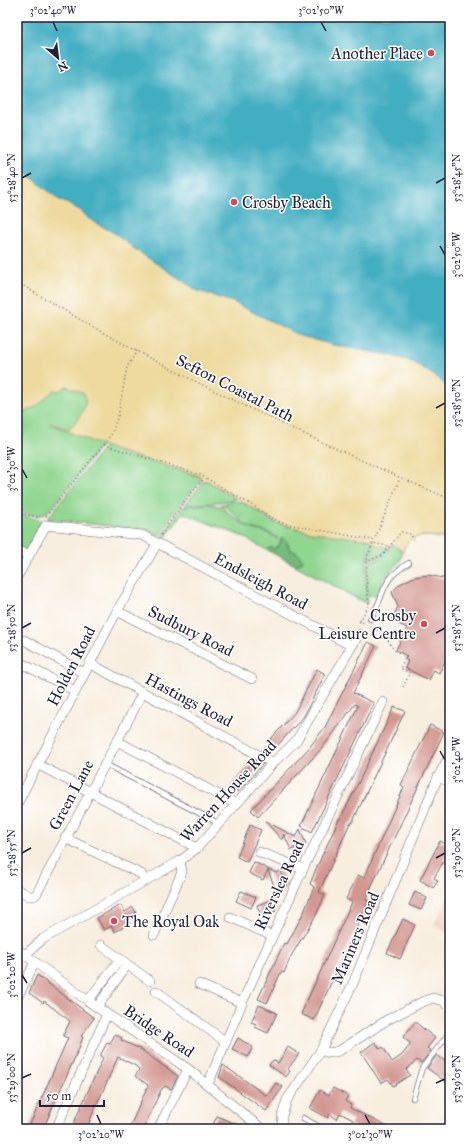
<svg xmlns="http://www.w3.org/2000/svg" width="467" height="1146" font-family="'IM FELL Great Primer',serif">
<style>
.built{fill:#f4d3c1}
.green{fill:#90d690;stroke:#597c66}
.forest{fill:#74b77a;stroke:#4b6c5a}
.sand{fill:#eeda9e;stroke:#887e6c}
.water{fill:#43aec1;stroke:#32687e}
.building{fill:#d39691}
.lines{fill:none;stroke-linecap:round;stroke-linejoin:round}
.service-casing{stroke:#6d6974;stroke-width:6}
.minor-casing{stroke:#6d6974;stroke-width:10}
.path{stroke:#6d6974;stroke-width:1.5;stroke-dasharray:1 3;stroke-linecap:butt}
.service{stroke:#fff;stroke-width:4.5}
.minor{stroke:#fff;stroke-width:9}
.ticks{fill:none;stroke:#22223b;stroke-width:1.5}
.poi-dot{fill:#d1495b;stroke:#fff;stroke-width:1.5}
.labels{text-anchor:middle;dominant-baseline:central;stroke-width:3;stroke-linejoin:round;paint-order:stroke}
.poi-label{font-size:16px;fill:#22223b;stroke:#fff;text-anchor:end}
.street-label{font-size:16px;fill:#22223b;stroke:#fff}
.neatline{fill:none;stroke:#22223b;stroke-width:1.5}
.ticks-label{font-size:10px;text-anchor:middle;fill:#22223b}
</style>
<rect width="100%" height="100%" fill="#fff"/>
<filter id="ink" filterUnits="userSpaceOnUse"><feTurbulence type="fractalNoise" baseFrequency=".025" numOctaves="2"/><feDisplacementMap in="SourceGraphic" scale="8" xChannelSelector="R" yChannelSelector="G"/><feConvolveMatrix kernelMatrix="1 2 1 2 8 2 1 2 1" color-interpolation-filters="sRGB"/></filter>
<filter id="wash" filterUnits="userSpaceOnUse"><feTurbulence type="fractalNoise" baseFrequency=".012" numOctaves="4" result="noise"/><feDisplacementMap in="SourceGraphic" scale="16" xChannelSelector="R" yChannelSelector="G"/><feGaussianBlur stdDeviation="0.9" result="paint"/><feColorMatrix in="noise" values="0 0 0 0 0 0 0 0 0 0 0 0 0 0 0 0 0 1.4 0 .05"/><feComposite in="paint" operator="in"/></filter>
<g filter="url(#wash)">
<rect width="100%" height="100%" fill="#f8eedf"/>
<!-- built -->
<polygon class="built" points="450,896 450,935 434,924"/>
<!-- green -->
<g class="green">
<path d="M17,308L77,336L101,446L51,509C40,520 30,514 17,510Z"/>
<polygon points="105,446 201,477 201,481 176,510 160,535 147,530 47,519"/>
<path d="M204,481H208L236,499C219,503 202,504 185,505Z"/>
<path d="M233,501C250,502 261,517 276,523C306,533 340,535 371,540L373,542C362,566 367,579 367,604L295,565L298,564L288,547L289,545L282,537L279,546L272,549L269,548L267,550L239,535L183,513L164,540L163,536L182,507L208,504L220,506L247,527L267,533L278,539C271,530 259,532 249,527C239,521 232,509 221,505Z"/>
<polygon points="17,513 42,521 26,552 17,547"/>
<polygon points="384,524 450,539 429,536 414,536 408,540 404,546 400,561 383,580 377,595 369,596 367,588 367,564 383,556 392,544"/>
<polygon points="374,543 388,548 383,554 368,561"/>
</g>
<!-- forest -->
<path class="forest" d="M282,537L287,542L290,550C297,551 300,554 303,561L295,565L267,550L271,547L273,549L279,546Z"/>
<!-- sand -->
<path class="sand" d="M17,17H450V539C434,536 407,530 403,552L392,544L389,548L376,545L371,540L312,532L277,523L208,481H201L200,476L117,451C94,443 71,433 49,423L69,430C77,419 90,408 84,393L66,386L59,391L54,390C44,399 32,414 17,412Z"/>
<!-- water -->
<polygon class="water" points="17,17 450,17 450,364 448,363 445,366 450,372 450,388 435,376 413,362 389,355 333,345 300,336 233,302 198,291 136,250 116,234 89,219 80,210 58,199 17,165"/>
<g id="blocks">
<!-- building -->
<g class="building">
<polygon points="428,575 443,578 450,581 450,652 439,673 434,670 429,680 405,668 408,661 405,659 407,656 396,650 407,628 391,620 398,607 392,592 400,584 414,577"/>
<polygon points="368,642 376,646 353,693 374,703 312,832 301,826 358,706 355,704 323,747 258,817 251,810 309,748 325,727"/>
<polygon points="317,669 325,674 304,716 276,747 269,741 295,712"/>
<polygon points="394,707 405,711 352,823 350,823 319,892 325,895 315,917 291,956 284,973 281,972 267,1003 258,999 284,943 287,944 304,912 314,887 310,884 316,869 339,819 340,819 356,788"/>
<polygon points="430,725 444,732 371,887 366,900 369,901 314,1020 301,1014 352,902 346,899 358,875 364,878 404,787 401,785"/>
<polygon points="254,760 263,764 238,792 231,786"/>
<polygon points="265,821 296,837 300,829 306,844 291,850 284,834 282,840"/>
<polygon points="250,825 261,830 247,862 237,857"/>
<polygon points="440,841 450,846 450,850 434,878 438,881 433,888 420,880"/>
<polygon points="254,862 276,873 281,871 287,886 276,891 268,870 263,880 249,873"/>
<polygon points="241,891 256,897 251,908 236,901"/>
<polygon points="415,892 427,898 421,910 409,905"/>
<polygon points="272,900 276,911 261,916 257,905"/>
<polygon points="121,905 125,912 133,907 136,913 128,918 130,923 115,932 112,926 104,930 97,918"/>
<polygon points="403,919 415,925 400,959 387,953"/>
<polygon points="37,975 94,1018 81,1036 83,1037 79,1048 43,1129 28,1129 68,1038 63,1036 70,1021 44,1001 43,1003 29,993"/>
<polygon points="259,1005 277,1013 268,1033 255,1027 256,1024 251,1022"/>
<polygon points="415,1022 435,1038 427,1048 431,1051 421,1063 417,1060 406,1070 410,1075 393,1086 388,1079 381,1083 361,1052 375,1042 380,1049 383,1047 392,1062 402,1055 411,1044 403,1037"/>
<polygon points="115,1034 122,1038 121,1040 140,1049 178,1076 171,1089 165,1086 161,1090 143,1129 129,1129 148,1085 135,1076 139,1070 136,1066 118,1057 86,1129 71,1129 103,1058 100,1056 107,1043 110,1044"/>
<polygon points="238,1038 253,1047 248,1057 232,1049"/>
<polygon points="288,1047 299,1054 288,1069 290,1071 286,1077 269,1065 273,1060 278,1063"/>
<polygon points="437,1055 450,1065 450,1085 427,1068"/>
<polygon points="223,1065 267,1096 276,1083 283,1087 266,1111 219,1077"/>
<polygon points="333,1088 348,1096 345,1101 351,1105 350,1108 392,1129 358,1129 350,1125 353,1120 340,1113 337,1119 330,1114 328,1118 310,1108 320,1090 329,1095"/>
<polygon points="217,1116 248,1129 211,1129"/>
</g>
</g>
</g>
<g filter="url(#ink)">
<use href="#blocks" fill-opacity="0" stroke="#6d6974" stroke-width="1"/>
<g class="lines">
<!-- service casing -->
<g class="service-casing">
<g id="service">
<path d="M370,619C387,594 378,581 409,563"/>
<polyline points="105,764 218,823"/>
<polyline points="413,1098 422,1068 450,1032"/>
<polyline points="303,1118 323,1129"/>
</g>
</g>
<!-- minor casing -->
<g class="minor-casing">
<g id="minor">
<polyline points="17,550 29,556"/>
<polyline points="17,577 46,525 142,535 352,646"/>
<polyline points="117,611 252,679"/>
<polyline points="24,640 84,673"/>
<polyline points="21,663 75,691"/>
<polyline points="89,663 273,763"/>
<polyline points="117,741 236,804"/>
<polyline points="37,764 197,848"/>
<polyline points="438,777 450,782"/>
<polyline points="17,804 117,611 157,544"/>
<polyline points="65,838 141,874 146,881"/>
<polyline points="259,852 303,869"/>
<polyline points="17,889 29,896 34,896 37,893 143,692"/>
<polyline points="230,917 272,936"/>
<polyline points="154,935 182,872 180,861"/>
<polyline points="101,945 150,981"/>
<polyline points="17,949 88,1001 188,1069 262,1129"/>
<polyline points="25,955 43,939 180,861 197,848 273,763 296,741 359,634"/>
<polyline points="199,984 242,1003"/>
<polyline points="156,991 226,1042"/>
<polyline points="17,998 35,962"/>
<polyline points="88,1001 120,959"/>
<polyline points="97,1007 127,965"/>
<polyline points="321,1050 329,1053 339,1051 387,1020 422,1002 433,998 444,1001 450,1010"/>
<polyline points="208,1084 242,1003 303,869 383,702"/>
<polyline points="56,1129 107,1014"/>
<polyline points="158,1129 188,1069"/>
<polyline points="282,1129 282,1116 287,1100 321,1050 354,981 438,777 450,755"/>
</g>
</g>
<!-- path -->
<g class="path">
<path d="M17,282C57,306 97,330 138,352C240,405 344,454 450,499"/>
<polyline points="104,445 201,475 260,510 270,517 282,523 373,540 376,544 389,546"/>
<polyline points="17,512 40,518"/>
<polyline points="46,516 111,435 118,416 127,367 137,351"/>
<polyline points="161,535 180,507 204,478"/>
<polyline points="366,562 383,555 401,532 411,534 414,541"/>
<polyline points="445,564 450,547"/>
<polyline points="360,621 369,605 366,575 368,555 400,478"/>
<polyline points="358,626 360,621 364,623"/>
<polyline points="370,626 383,632 394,650 406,656 400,668 410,673 402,689"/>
</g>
<!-- service -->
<use href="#service" class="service"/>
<!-- minor -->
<use href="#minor" class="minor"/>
</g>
</g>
<!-- ticks -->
<path class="ticks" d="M53,22L57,31M321,22L326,31M22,178L31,173M436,183L445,178M440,246L445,255M436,408L445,403M22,469L27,478M22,628L31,623M436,633L445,628M440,751L445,760M22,853L31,848M436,858L445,853M22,975L27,983M22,1078L31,1074M436,1083L445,1079M97,1115L101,1124M365,1115L370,1124"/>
<!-- markers -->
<g class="poi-dot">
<circle cx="431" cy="53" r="4"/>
<circle cx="234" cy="202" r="4"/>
<circle cx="424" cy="624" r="4"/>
<circle cx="114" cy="921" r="4"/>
</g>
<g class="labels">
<!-- poi labels -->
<g class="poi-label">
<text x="423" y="53">Another Place</text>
<text x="242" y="202" text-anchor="start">Crosby Beach</text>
<text x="416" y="615">Crosby<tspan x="416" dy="18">Leisure Centre</tspan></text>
<text x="122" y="921" text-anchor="start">The Royal Oak</text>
</g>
<!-- street labels -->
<g class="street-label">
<text transform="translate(235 388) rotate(27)">Sefton Coastal Path</text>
<text transform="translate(261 581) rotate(28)">Endsleigh Road</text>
<text transform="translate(191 631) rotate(27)">Sudbury Road</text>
<text transform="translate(71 666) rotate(-63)">Holden Road</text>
<text transform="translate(189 700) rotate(28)">Hastings Road</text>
<text transform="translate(228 791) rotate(-47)">Warren House Road</text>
<text transform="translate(71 795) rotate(-62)">Green Lane</text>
<text transform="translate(279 885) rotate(-65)">Riverslea Road</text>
<text transform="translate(355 938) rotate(-67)">Mariners Road</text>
<text transform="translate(159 1031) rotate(34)">Bridge Road</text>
</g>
</g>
<!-- margin -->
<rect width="467" height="1146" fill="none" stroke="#fff" stroke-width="44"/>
<!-- north arrow -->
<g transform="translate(58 58) rotate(152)" stroke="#ffffff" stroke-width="3" paint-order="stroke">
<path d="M0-3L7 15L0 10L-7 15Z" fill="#22223b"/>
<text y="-6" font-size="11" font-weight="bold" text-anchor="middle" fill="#22223b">N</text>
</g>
<!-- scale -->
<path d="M40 1100v6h64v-6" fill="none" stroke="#22223b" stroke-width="2"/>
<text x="46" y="1100" font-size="12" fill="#22223b" stroke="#ffffff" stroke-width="3" paint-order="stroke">50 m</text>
<rect x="22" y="22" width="423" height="1102" class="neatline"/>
<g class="ticks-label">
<text x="53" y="14">3°02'40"W</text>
<text x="321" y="14">3°02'50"W</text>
<text transform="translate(11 178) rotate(-90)" y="4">53°28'40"N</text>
<text transform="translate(456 178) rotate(-90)" y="4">53°28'45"N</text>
<text transform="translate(456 255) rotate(-90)" y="4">3°02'50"W</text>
<text transform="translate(456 403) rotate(-90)" y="4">53°28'50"N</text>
<text transform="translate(11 469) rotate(-90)" y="4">3°02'30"W</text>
<text transform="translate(11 628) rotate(-90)" y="4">53°28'50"N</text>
<text transform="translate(456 628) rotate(-90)" y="4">53°28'55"N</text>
<text transform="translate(456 760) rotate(-90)" y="4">3°02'40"W</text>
<text transform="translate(11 853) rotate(-90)" y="4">53°28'55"N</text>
<text transform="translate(456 853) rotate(-90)" y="4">53°29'00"N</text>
<text transform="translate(11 975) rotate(-90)" y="4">3°02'20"W</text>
<text transform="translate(11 1078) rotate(-90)" y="4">53°29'00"N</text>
<text transform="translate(456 1079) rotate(-90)" y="4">53°29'05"N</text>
<text x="101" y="1138">3°02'20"W</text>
<text x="370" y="1138">3°02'30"W</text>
</g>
</svg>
